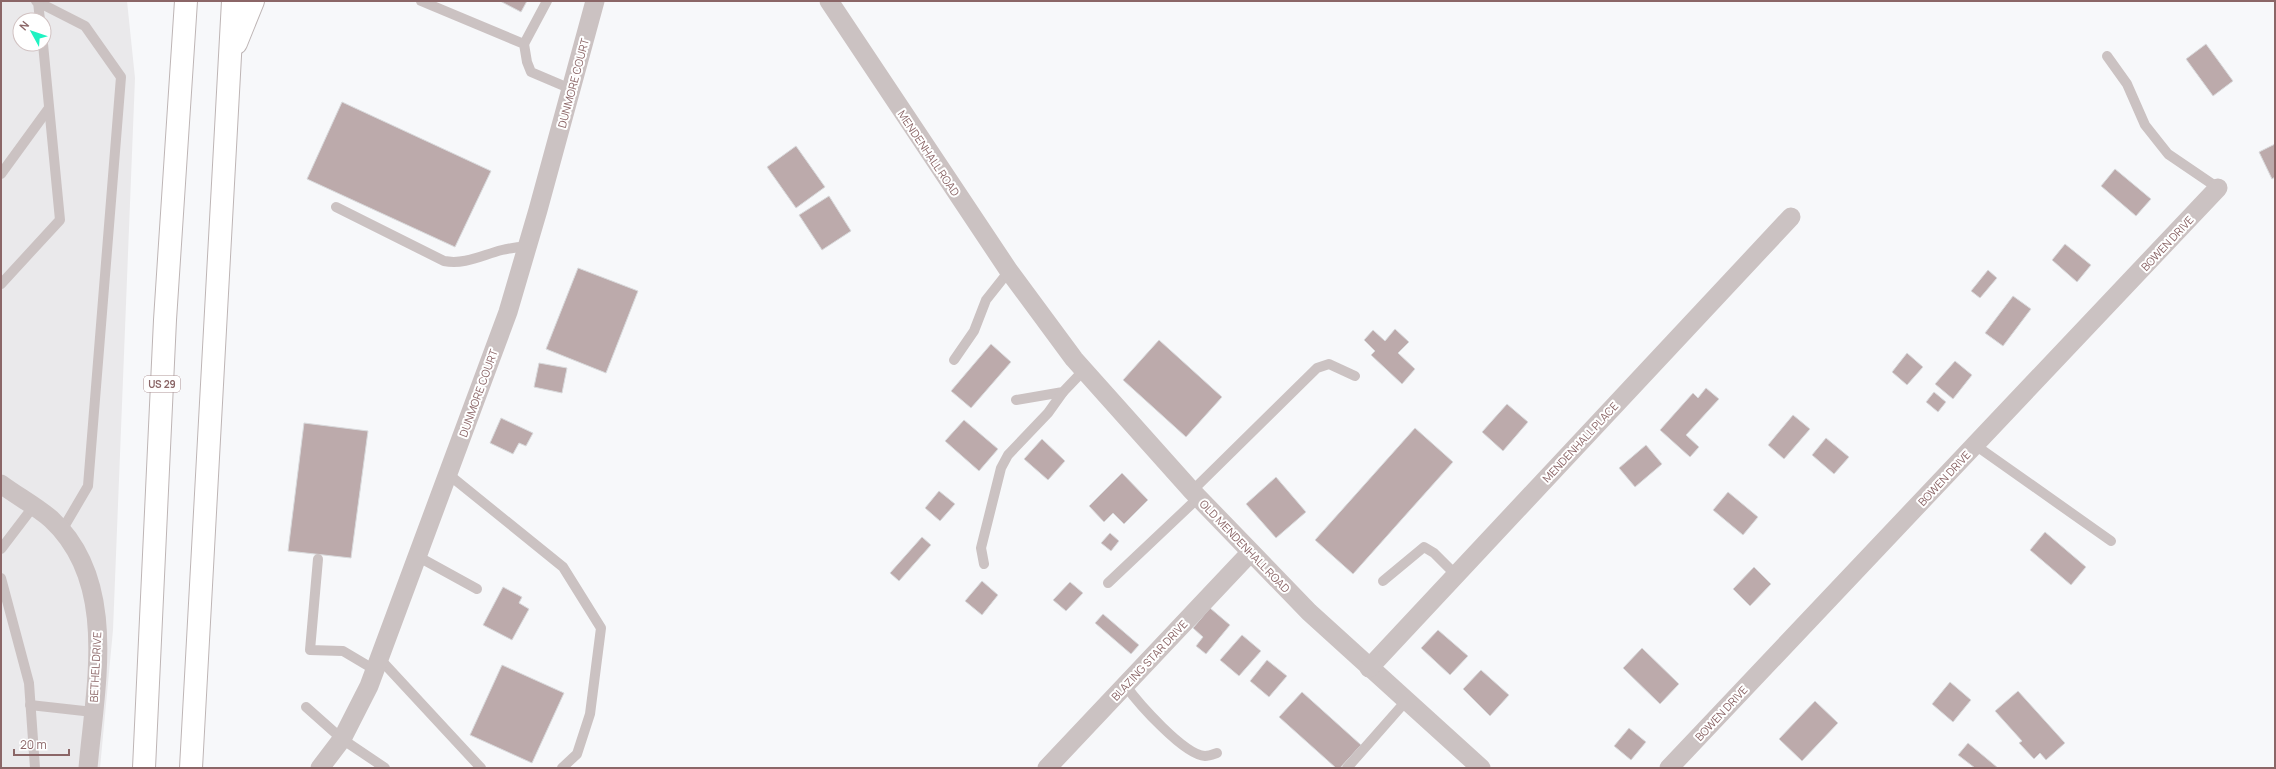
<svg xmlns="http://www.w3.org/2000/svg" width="2276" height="769" font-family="Manrope,sans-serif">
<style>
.built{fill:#eae9eb;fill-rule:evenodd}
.building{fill:#bcaaab;stroke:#d9dadc}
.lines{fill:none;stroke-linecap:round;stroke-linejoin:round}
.highway-casing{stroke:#beb5b5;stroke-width:24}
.lane{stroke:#cbc2c2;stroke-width:10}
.street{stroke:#cbc2c2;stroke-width:19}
.highway{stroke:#fff;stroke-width:22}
.labels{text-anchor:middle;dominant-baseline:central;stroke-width:4;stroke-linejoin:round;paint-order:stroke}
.shield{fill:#fff;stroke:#ae9495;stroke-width:1}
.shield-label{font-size:10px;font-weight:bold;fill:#8b6667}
.street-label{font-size:11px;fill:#8b6667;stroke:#fff}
</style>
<rect width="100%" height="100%" fill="#f7f8fa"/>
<!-- built -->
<path class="built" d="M1,1H127L135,78L113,630L100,768H1ZM20,20H44V44H20Z"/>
<!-- building -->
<g class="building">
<polygon points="500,1 527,1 521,12"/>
<polygon points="2206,44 2233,81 2213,96 2186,59"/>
<polygon points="342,102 491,171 455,247 307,179"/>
<polygon points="2275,144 2275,177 2272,179 2259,152"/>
<polygon points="796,146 825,187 796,208 767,167"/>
<polygon points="2115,169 2151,199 2136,216 2101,186"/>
<polygon points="829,196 851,231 822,250 799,215"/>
<polygon points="2065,244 2091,265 2077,282 2052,260"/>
<polygon points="578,268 638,291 606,373 546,349"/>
<polygon points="1988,270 1997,278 1980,298 1971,291"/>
<polygon points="2013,296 2031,309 2003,346 1985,333"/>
<polygon points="1395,329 1409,342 1398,353 1415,369 1402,384 1371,355 1375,351 1364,340 1373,330 1385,341"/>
<polygon points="1159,340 1222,397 1186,437 1123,380"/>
<polygon points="991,344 1011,362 971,408 951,391"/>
<polygon points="1907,353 1923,367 1907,385 1892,372"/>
<polygon points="1955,361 1972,375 1953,399 1935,384"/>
<polygon points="539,363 567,368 562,393 534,387"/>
<polygon points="1706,388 1719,399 1686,435 1699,447 1690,457 1660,430 1693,393 1698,398"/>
<polygon points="1934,392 1946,402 1938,412 1926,402"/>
<polygon points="1507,404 1528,422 1503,451 1482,432"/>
<polygon points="1793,415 1810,429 1784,459 1768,445"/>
<polygon points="501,418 533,433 526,446 519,443 513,454 490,443"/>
<polygon points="964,420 998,449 979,471 945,441"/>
<polygon points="304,423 368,431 351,558 288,551"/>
<polygon points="1415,428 1453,462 1353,574 1315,540"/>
<polygon points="1826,438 1849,457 1834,474 1812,455"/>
<polygon points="1042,439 1065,461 1048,480 1024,459"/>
<polygon points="1646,445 1662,464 1635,487 1619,468"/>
<polygon points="1122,473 1148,500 1124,524 1113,513 1104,522 1089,506"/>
<polygon points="1276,477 1306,512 1276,538 1246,504"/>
<polygon points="939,491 955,504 940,521 925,508"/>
<polygon points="1728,492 1758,517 1743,535 1713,510"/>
<polygon points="2045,532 2086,567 2071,585 2030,550"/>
<polygon points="1110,533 1119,541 1111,551 1101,543"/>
<polygon points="922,537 931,545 899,581 890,573"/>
<polygon points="1754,567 1771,584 1750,606 1733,589"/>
<polygon points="982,581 998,595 982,615 965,601"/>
<polygon points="1070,582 1083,593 1066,611 1053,600"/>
<polygon points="503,587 522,597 519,603 529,609 512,640 483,625"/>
<polygon points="1210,608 1230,625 1206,654 1196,646 1203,637 1193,628"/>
<polygon points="1103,614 1139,645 1131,654 1095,623"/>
<polygon points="1438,630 1468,656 1450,675 1421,648"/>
<polygon points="1242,635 1261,651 1239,676 1220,660"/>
<polygon points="1642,648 1679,684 1660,704 1623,668"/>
<polygon points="1267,660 1287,676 1269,697 1250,681"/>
<polygon points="502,665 564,693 532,763 470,735"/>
<polygon points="1481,670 1509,695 1490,716 1463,689"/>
<polygon points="1950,682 1971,700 1953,722 1932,704"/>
<polygon points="2018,691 2065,743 2046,760 2040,753 2034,759 2019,743 2022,741 1995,711"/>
<polygon points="1302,692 1361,745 1340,768 1336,768 1279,717"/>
<polygon points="1815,701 1838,723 1802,761 1779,739"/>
<polygon points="1629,728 1646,742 1631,760 1614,746"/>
<polygon points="1968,743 1998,768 1975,768 1958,755"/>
</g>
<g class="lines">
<!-- highway casing -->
<g class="highway-casing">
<g id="highway">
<polyline points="236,43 253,1"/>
<polyline points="144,768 165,320 186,1"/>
<polyline points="191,768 233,1"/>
</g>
</g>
<!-- lane -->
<g class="lane">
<polyline points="36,1 85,26 121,77 88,486 61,532"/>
<polyline points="421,1 524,44 527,62 531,72 571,89"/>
<polyline points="38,2 40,20"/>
<polyline points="524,44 547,1"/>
<polyline points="2107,56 2127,84 2145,125 2168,154 2218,188"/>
<polyline points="1,174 49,108"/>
<path d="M336,207L444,261C465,265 482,255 502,250C510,248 519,247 528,246"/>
<polyline points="1,284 60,220 43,44"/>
<polyline points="954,360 974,331 986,300 1009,271"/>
<polyline points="1016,400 1063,392 1084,370"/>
<polyline points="1975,445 2111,541"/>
<polyline points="448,474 563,567 601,628 590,714 577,754 562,768"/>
<polyline points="1192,491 1317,368 1329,364 1355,376"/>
<polyline points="1,549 33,507"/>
<polyline points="417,556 477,589"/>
<polyline points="318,559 310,650 343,651 375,670"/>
<polyline points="984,564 981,548 1001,468 1008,455 1048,413 1063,392"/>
<polyline points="1,578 29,683 35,768"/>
<polyline points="1383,581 1424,547 1434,553 1456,575"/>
<polyline points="1108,583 1198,498"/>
<polyline points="379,658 481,768"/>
<path d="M1126,686C1138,703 1184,755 1205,756C1209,756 1214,754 1217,753"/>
<polyline points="30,705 93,712"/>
<polyline points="306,707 342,739 385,768"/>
<polyline points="1347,768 1406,701"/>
</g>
<!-- street -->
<g class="street">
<polyline points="829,1 1009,271 1074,359 1192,491 1309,612 1481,768"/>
<path d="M1,484C17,496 36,506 51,519C119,582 95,686 88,768"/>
<polyline points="1369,668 1791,217"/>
<polyline points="320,768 342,739 369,686 508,312 538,210 595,1"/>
<polyline points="1047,768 1250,553"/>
<polyline points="1669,768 2218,188"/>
</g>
<!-- highway -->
<use href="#highway" class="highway"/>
</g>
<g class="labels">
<!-- shield labels -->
<rect class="shield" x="144" y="376" width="36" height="16" rx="3"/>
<g class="shield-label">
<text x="162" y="384">US 29</text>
</g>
<!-- street labels -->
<g class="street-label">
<text transform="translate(573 83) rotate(-75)">DUNMORE COURT</text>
<text transform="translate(929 153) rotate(56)">MENDENHALL ROAD</text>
<text transform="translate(2167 243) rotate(-47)">BOWEN DRIVE</text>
<text transform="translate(478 393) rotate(-70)">DUNMORE COURT</text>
<text transform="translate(1580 442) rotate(-47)">MENDENHALL PLACE</text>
<text transform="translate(1944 478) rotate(-47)">BOWEN DRIVE</text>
<text transform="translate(1245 546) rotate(46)">OLD MENDENHALL ROAD</text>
<text transform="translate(1149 660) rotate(-47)">BLAZING STAR DRIVE</text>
<text transform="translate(95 667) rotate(-87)">BETHEL DRIVE</text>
<text transform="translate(1721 713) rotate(-47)">BOWEN DRIVE</text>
</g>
</g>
<!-- border -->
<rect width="2276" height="769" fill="none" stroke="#8b6667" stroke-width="4"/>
<!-- north arrow -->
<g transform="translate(32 32) rotate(310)"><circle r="19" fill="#ffffff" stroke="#d1c2c2"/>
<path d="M0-3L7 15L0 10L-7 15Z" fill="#1ff2c2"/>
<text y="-6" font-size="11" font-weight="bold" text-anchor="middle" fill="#8b6667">N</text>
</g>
<!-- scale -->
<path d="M14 749v6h55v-6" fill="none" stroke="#8b6667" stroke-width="2"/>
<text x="20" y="749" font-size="12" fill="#8b6667" stroke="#ffffff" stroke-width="3" paint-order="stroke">20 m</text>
</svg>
